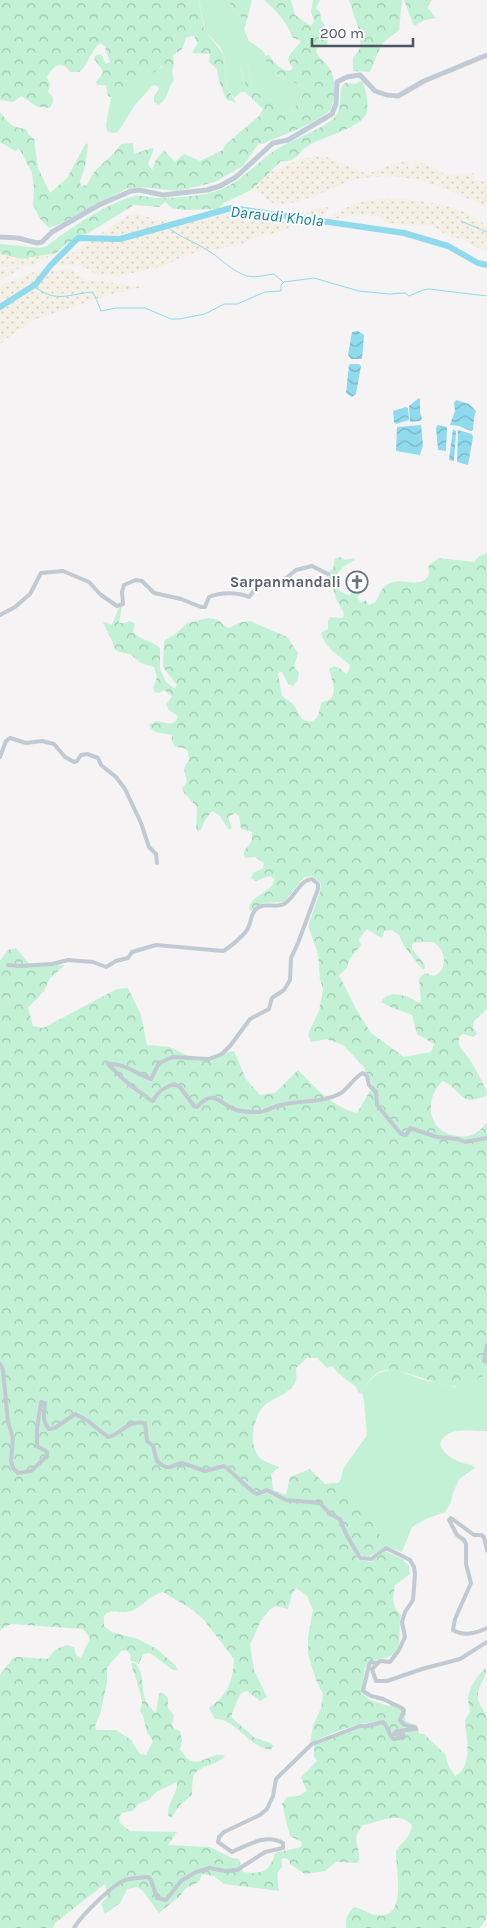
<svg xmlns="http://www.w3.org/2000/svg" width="487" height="1928" font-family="Karla,sans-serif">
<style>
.grass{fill:#c3f1d5}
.forest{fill:url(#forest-crowns);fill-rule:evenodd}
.sand{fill:url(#sand-dots)}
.water{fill:url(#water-waves)}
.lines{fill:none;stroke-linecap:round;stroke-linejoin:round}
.stream{stroke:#90daee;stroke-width:1}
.river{stroke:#90daee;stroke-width:6}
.street{stroke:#c1cad2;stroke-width:4}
.secondary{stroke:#c1cbd6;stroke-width:5}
.labels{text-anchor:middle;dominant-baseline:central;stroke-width:4;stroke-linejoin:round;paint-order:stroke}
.worship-label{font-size:15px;font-weight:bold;fill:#5b616d;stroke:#fff;text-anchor:end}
.water-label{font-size:16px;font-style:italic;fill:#0c7c9b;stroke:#fff}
</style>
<defs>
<pattern id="forest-crowns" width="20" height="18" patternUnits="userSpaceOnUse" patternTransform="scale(1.25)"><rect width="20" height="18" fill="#c3f1d5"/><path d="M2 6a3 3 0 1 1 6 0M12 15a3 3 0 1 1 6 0" fill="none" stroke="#a0c6b0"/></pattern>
<pattern id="sand-dots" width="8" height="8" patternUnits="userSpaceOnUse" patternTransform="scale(1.25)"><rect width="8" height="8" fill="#f5f0e5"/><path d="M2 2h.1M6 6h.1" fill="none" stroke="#d4d0c7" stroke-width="1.8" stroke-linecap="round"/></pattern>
<pattern id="water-waves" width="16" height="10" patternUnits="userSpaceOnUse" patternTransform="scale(1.25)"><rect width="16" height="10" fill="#90daee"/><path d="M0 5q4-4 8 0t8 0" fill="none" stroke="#78b4c4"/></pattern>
</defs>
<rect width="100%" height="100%" fill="#f5f3f3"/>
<!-- grass -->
<g class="grass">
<path d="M199,0H227L246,23L244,29L249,41L263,51L276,75L300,85L303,93L297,105L286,114L280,113L272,101L257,93L252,88L247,64H240C242,75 246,82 245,92H241L234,98L227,87L224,55L220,47L205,31Z"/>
<path d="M163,66L169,71H172L174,80C167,88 169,99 158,105L154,102V96L159,89L156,85L152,86L135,105L118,132L112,133L107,131L106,125L111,98H113C120,93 120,83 129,79L134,82C139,79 140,76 139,69L142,68L147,69L148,71L155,72Z"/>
<path d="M397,1370L423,1380L454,1387L487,1375V1431C472,1432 446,1425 440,1444C444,1457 459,1463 472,1465L475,1468L459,1479L453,1493L451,1502L445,1512L426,1519L412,1527L402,1552L386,1546L375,1527L334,1483H338L341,1479L343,1469L367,1435L364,1400L362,1394L359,1393C373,1378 375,1370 397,1370Z"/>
</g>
<!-- forest -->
<g class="forest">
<path d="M0,0H199L204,29L224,55L227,87L236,103L226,99L219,81L217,69L209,62L210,54L192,53L198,43L194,36H191L186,38L182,49L173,55L174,66L172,71H169L162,66L155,72L150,73L147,69L142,68L139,69L140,75L137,82L126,80L118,95L113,98L108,96L106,85H98L96,82L103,73L101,68L94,59L95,56L101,54L106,64L110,62L105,47L101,43C91,48 89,65 79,72H70C68,70 67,67 64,66C56,62 50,72 47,77L50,84L48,92L52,96L53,101L50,108L38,107L21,96L13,102L0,100Z"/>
<polygon points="227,0 252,0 246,23"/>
<path d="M264,0H291L295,15L311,26L314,21L311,12L313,0H320L316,8L320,12L321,20L328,31L327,45L319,47L316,51C319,59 324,60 328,66C337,78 335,96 331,109C311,127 286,133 262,144L259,143L243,166L215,182L178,191L139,187L126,189L62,223L49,228L41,220L33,205L34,188L32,173L19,148L15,151L0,142V112C9,123 10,127 26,129L28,134L34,139L38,168L50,193L67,178L86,143L88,145L85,167L80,181L81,186L87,185C96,164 109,162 121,144L133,143L134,154L152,148L154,149L148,164L152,170L156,160L164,150L175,162L184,154L200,161L223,150L225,145L259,116L263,109L245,92C246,82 242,74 240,64H247L252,88L257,93L272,101L280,113L286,114L297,105L303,94L300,85C282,77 271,76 264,56L269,55C275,63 280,70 290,71L293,68L288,60C290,52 296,48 301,41L292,37C287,21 276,11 264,0Z"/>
<path d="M349,0H402L399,30C393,36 384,39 380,48C376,56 374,64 370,72L353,71V58L361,47L358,27Z"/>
<polygon points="404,0 432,0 427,7 436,18 425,20 414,26"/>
<path d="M360,81L363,82C366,90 370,109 365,116C356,129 323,137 309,145C298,152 297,163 281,161L253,189L224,203L218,209L184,210L172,208L165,202L159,207L134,205L90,232L67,244L56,253L22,259L0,254V244L40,248L47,246C64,232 115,198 136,196C142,195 148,198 155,198C176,198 202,197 222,189C243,180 258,161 277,149C293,139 321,130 334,118C345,107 336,91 345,83L355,84Z"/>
<path d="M487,553V1009L474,1021L473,1026L477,1034L473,1037L463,1034L460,1036C455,1046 465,1052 470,1060C476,1070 483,1082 487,1093L486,1096C458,1107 464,1091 443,1081C424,1097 426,1132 457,1136C464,1137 470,1137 476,1133C480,1131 484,1126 487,1122V1375C477,1378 464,1386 454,1386C433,1387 395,1361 377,1373C371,1377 365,1387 359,1393L355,1386L338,1373L333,1366L327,1368L317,1358H307L296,1368C296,1375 298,1380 293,1386C286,1395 276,1397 267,1403C253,1413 247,1447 261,1459C265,1462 274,1465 279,1467L271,1474L273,1490L286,1495L290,1477L310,1469L325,1484L334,1483C352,1502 375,1521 386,1546L372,1555L364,1557L353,1550L358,1560L371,1562L382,1551H385L402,1559L409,1566L410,1574L395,1585C393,1598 391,1606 401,1615C396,1641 409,1657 372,1660L365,1668L361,1693L370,1700L391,1707L388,1699L398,1705L402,1706L406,1710L405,1720C412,1726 418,1720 419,1734H424L445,1754L449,1767L455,1776C474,1766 466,1737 465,1720L470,1712C470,1707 468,1703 468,1699C469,1687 478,1674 487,1667C487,1677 476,1687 478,1699C479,1705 485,1711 487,1718V1918L480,1928H346C345,1918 347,1915 354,1907C361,1908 368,1914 376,1915C409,1921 395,1867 396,1851C402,1842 412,1835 412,1825C396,1810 380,1823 363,1825C348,1842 363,1846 358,1863L336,1862L325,1871L305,1874L290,1864L289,1860L285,1858L282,1859V1867L277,1873L279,1891L224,1884L214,1876L202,1874L199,1882L186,1888L179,1897L159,1913L143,1891L137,1887L127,1889L120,1903L105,1914L101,1904L107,1897L105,1884L55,1923L53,1928H0V1675L13,1658L17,1657L47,1659L56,1649L67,1645L74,1647L76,1655L81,1658L90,1638L83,1629L12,1624L4,1627L0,1631V961L8,950L16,948L31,966L65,965L50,978L44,991L28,1008L33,1026L43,1028L117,989L128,988L141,1015L147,1045L169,1047L191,1057H209L234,1051L246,1079L260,1095L275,1093L298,1070C316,1088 332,1107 357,1113L373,1086L368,1075L365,1072V1068L343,1045L327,1039L311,1042L308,1034L319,1011L323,989L320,980L318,954L310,931L309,923L320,892L321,883L312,876L304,877L284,902L262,903L251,911L249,908C253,893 274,893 274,878L269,876L256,881L251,878L253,873L263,868L264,863L255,857L245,858C241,850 249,847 252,840V832L241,829L239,816L235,813L228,817L232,828L229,830L219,815L212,811L205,820L201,830L198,831L196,829L197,807L184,793L182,788L187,782L184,768L189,759L188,751L184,748L175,747L171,740L173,735C164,732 154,736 149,725L156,721L170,724L176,721L178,716L169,710L166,705L172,696L164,690L159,693L154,692L153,687L157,677L154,667L141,663L130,654L119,652L115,649L111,638L103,623L105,622L112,625L119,607L122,606L119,623H124L130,621L135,624L133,632C141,641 152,640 160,648V669L166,682L175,689L177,685L163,667L164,641L178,632L187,623L208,618L219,620L224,626L229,628L241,622L251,621L257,624L287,637L298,653L294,667L299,673L298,679L293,686L288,684L282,672H279L278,674L282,696L293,704L302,719L309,722C321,719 318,711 322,702C341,700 332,681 329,669L334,666L340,668L346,674L349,671L350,665C339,655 325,649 321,633L328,629V621L330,617L342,618L344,616L343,611L336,599L334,591L326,574L333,569L335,559L340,557L345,560L354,558L355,560C345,565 337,570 334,582L340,591L347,595H350L354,589L363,588L364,590L357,597L361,603L365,600L369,605L375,603C379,597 380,590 385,586C399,575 421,590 428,576C430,573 428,569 429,565L439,558L474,562L479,556ZM367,929L381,938L383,936L384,931L392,930L399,935L404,946L423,970L425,968V965L412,949V944C415,942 427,942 433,942C446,949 449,969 434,976L425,973L419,978L421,1001L419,1003C408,996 390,988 381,1002L390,1007L412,1015L417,1034L434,1044L431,1052L404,1057L371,1033L356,1009L339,975L347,968L349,960L361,945L359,939ZM296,1588L307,1596L313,1610L308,1637V1654L316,1680L323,1694L321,1708L313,1726L310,1744C317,1738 358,1723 367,1723C350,1734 332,1736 314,1744V1756L317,1761L301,1777L307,1791L298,1796L287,1797L282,1804L290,1836L302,1842L301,1847L275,1853C269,1873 262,1874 243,1872L239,1859L232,1858L210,1847L168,1845L177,1832L130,1831L120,1823L119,1817L122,1813L132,1811L140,1803L149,1800L156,1792L177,1782C178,1793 167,1803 168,1815L171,1818L180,1805L192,1795C192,1789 192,1780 194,1775C199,1765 217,1766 225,1756C213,1750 201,1767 189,1760C185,1757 184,1753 180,1750L182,1741L180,1731L174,1729L172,1725L174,1715L168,1708V1698L162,1692L159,1694L156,1713C135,1696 149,1678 135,1663H131C133,1671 143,1698 142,1704C142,1706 140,1709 140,1711L143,1716L147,1732L153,1741L146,1755L140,1754L131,1740L116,1730H96L95,1726L100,1714L107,1683V1668L121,1651L126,1650L131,1655L130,1660L139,1664L143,1654L150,1653L173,1670H178L175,1665L157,1649L138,1639L112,1632L104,1626V1616C111,1608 118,1613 127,1612C141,1610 149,1595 163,1592L193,1610L204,1620L234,1659C233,1681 228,1695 209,1708L215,1719C235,1718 249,1747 270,1750L274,1746L270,1743L255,1738L231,1717L236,1703L241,1693L247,1691L260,1701L267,1697L254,1670L250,1644C258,1631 260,1613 276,1606L288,1609L292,1594Z"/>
</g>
<!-- sand -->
<g class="sand">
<path d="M312,157H327L367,174L391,165L407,161L408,168L413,169L414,159L447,175L474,173V180L487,181V208C454,191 412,172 374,177C365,178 356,179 347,182C328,189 291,210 270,202C267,200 265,196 262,194C258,193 254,191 251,190L271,172L299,160Z"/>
<path d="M394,198C427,202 461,204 487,226V252L461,239L445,234L432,226L387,223L378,216L352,215L324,221C350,203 363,200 394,198Z"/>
<polygon points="323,207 327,207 329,209 312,224 291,227 270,235 264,234 239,245 196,252 163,266 128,274 115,277 96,274 82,266 54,265 129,215 137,214 157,220 200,221 213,218 225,212 265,218 290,217"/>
<polygon points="56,253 31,266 0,267 0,254 22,259"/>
<polygon points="23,267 0,281 0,270"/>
<polygon points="69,269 87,280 97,280 131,286 147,286 109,295 33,320 3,341 0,346 0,286 34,272"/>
</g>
<!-- water -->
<g class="water">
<polygon points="358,331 364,335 362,359 351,359 348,355 352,332"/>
<polygon points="351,364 359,364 361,366 356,394 352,397 346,393 349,365"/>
<polygon points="419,398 420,399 420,412 422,419 420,421 410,422 409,406"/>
<polygon points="456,400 469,404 476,411 474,418 473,430 471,431 459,426 450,425 455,411 454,403"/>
<polygon points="406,407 408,408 409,420 396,424 394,422 393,411"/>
<polygon points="421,425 423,445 420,455 396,451 397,427"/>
<polygon points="438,425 447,427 446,451 438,450 436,428"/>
<polygon points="453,429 456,431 454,461 449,460"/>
<polygon points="458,430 472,434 473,437 468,465 457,462"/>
</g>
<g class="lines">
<!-- stream -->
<g class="stream">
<polyline points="461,221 487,232"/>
<path d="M166,226C179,237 193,241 207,250C221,258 231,271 247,276C257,278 264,275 274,274L283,282"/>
<path d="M33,286C57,303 65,295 91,292L94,294L101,311L116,308H145L171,319H179L205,314L224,304H237L265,292L281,291V285L284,282L314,278L359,291L389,294L405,293L409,296L423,290L429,289L487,296"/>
</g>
<!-- river -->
<polyline class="river" points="0,307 36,284 50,266 78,238 120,239 231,208 404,233 448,246 478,263 487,265"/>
<!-- street -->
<g class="street">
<path d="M0,615L15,607L30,594L41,573L63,571L89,582L101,595L117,606L123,604L122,592L124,585L136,580L142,581L154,593L181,599L201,607H205L209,597C220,592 238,592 249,597L257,587L285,579L296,570L312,566L328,574"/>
<polyline points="0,757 6,741 10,738 26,743 42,741 54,744 65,757 74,762 77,761 81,755 87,754 98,758 101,765 116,777 125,789 141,823 149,847 156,854 157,863"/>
<path d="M8,965L20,966L52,964L68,960L93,962L106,967L116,961L128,958L132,952L156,945L223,951C229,948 246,934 248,928C251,922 251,915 255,910C263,901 275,909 284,904C295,898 299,880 312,879L318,884V889L298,943L291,958L290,980L284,990L272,998L269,1009L250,1019L230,1046L222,1054L209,1059L173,1057L159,1063L151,1079C136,1074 125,1063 108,1064C119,1075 130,1087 143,1094C148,1097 148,1100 153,1101C158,1091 164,1088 174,1084L180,1087L194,1106L197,1107C214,1088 218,1103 236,1110C242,1112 252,1112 259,1112C265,1112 271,1108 277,1106C298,1099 322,1104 341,1093C350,1087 354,1077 363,1073L367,1076L369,1085L376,1092L377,1105L401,1134L406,1135L410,1128L437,1137L458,1139L465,1142L487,1138"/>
<polyline points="487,1344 484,1361 487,1362"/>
<path d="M0,1364L3,1370L8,1422L13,1438L11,1461L13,1468L18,1473L31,1471L47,1456V1452L37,1446V1428L41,1402L45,1403C44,1412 42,1421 49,1429L55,1428L75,1414L88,1421L108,1437C122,1434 126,1420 145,1423L147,1441L153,1446L157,1461L160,1464L166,1467H170L182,1463L205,1471L224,1466C235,1474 247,1489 257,1494L267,1490L286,1500L320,1503L330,1514L340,1519L346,1534L360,1558L371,1559L386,1548L410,1560L414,1567L415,1574L413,1600L405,1612L402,1622L405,1637L399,1650L390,1662L380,1661L372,1669L376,1681H387L422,1669L460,1659L487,1642"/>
<path d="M487,1551L484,1537L481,1535H474L451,1518L449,1520L457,1535L464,1540L466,1544V1564L471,1583L455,1619L453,1630C464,1637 476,1633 487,1628"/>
<path d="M74,1928C81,1916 111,1886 125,1880C131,1878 140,1878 148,1877L151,1880L157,1898L166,1900L181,1881L196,1872L210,1868L225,1871L237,1870L265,1852L283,1848V1843C266,1833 248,1845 232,1852L218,1842L219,1837L224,1832L260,1815L267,1809L273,1796L276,1779L312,1744L360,1726H368L383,1722C389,1727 388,1736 394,1739L404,1737L403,1734H394L397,1731L416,1729L414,1727C408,1726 403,1726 400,1720L404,1710L402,1708L383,1699L371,1696L363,1691L369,1665L371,1662L377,1663"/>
</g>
<!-- secondary -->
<polyline class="secondary" points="0,237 18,238 37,243 42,242 52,232 99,205 131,191 139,190 163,195 207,190 220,186 236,177 273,143 288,140 332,114 336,104 337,82 347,77 360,75 375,91 387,95 398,96 424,81 487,55"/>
</g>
<!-- icons -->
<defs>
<g id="church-ring" transform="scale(1.125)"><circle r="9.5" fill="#fff" stroke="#6b7280" stroke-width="1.5"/><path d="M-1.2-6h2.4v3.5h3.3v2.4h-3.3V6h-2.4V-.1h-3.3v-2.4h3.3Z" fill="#6b7280"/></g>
</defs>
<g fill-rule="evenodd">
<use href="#church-ring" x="357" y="582"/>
</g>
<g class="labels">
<!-- worship labels -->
<g class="worship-label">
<text x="341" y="582">Sarpanmandali</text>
</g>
<!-- water labels -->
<g class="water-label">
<text transform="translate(277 216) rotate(6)">Daraudi Khola</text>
</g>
</g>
<!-- scale -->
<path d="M312 38v8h101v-8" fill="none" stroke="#4a5661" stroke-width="2.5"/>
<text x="320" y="38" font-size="15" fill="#4a5661" stroke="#ffffff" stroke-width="4" paint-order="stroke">200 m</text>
</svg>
